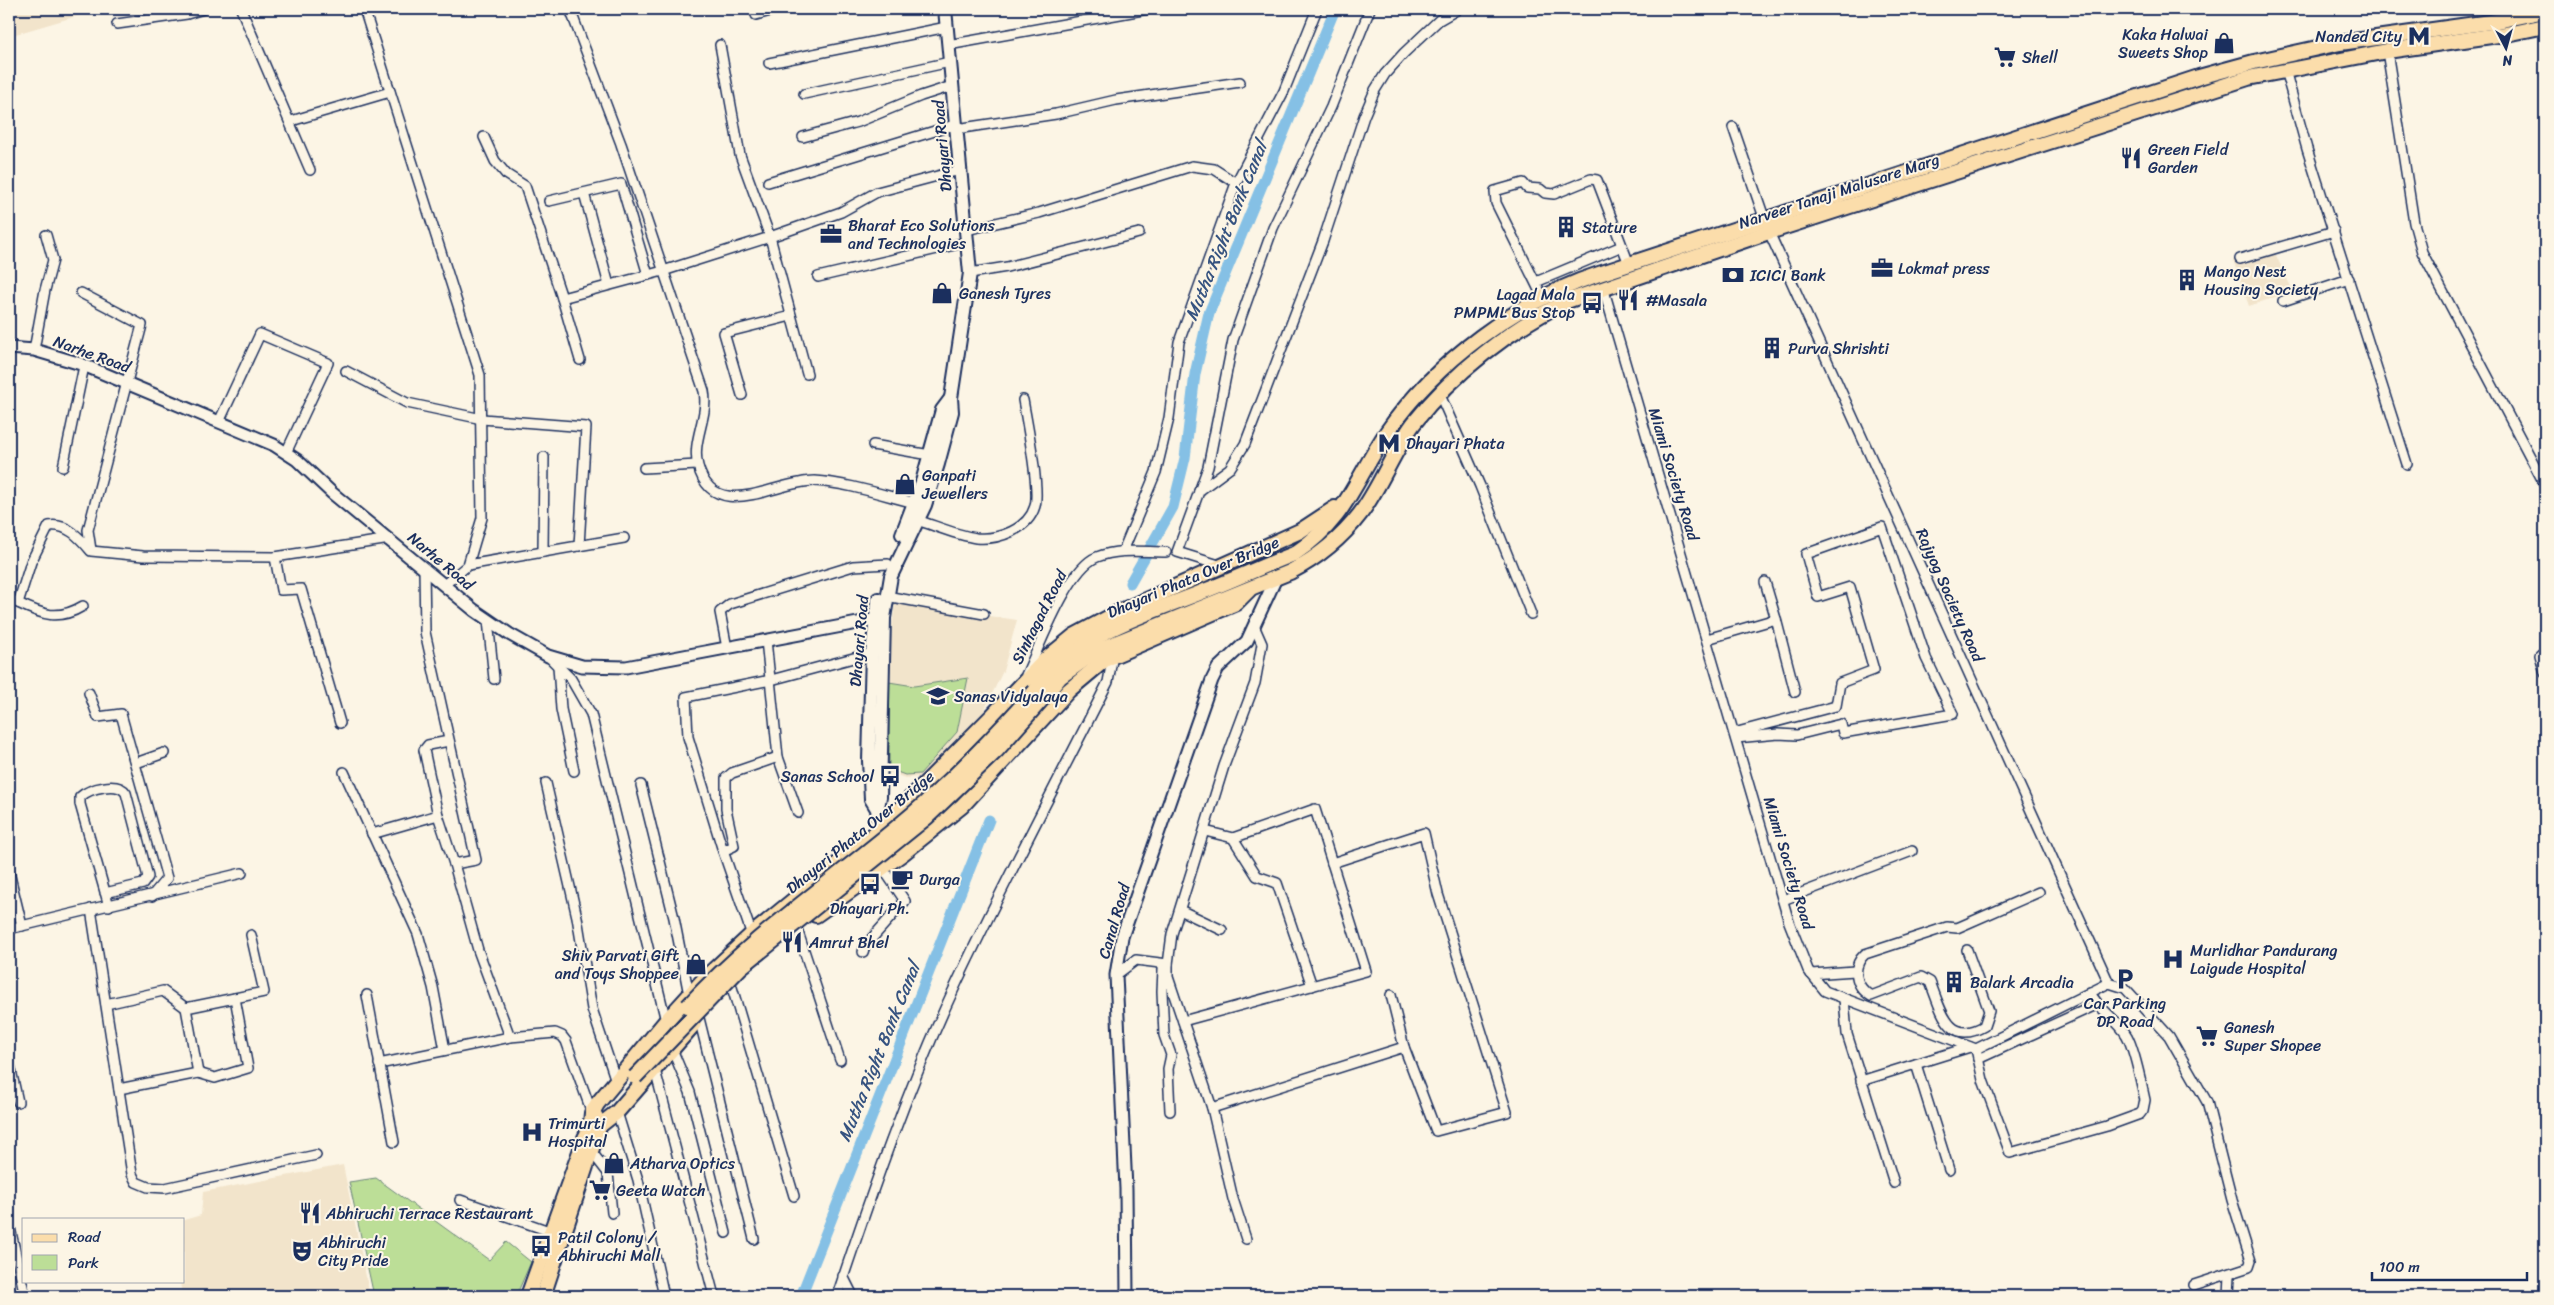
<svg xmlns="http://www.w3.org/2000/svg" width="2554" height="1305" font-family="Sriracha,sans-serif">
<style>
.built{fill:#f2e4cb}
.green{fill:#bcde97;stroke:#6c867a}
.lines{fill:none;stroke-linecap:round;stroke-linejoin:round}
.canal{stroke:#85c0e5;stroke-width:11}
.minor-casing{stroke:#1b2f5e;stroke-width:12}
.tertiary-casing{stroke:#1b2f5e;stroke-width:15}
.secondary-casing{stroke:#1b2f5e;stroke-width:16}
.primary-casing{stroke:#1b2f5e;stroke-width:18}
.minor{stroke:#fcf5e5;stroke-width:9}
.tertiary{stroke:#fcf5e5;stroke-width:11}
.secondary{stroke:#fcf5e5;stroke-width:12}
.primary{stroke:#fbddab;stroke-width:14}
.primary-bridge-casing{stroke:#1b2f5e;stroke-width:18;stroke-linecap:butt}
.primary-bridge{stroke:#fbddab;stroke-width:14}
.labels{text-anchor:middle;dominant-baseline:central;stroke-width:4;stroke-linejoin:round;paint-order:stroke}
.poi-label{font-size:16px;fill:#1b2f5e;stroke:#fcf5e5;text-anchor:start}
.street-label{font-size:16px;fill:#1b2f5e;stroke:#fcf5e5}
.water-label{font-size:18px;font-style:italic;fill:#365380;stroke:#fcf5e5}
</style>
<rect width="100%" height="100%" fill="#fcf5e5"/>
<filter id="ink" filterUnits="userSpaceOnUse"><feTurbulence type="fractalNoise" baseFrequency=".02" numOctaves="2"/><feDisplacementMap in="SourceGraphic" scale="10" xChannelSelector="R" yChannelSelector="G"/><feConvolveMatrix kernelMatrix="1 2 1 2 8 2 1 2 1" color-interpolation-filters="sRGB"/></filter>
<g filter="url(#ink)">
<!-- built -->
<g class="built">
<polygon points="9,9 87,9 87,13 9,36"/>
<polygon points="2273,249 2293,291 2249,306 2233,260"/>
<polygon points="895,602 1017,620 1003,671 983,713 922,777 905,778 885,771 886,680"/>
<polygon points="343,1165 370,1296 182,1296 180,1281 184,1281 184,1220 201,1215 203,1192"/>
</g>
<!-- green -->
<g class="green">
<polygon points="968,678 957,732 920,774 905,775 889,769 889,682 914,686"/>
<polygon points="376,1178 489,1260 506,1242 531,1262 516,1296 374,1296 349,1182"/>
</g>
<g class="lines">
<!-- canal -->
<g class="canal">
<polyline points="1130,583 1173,507 1185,458 1195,374 1209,313 1335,9"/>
<polyline points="801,1296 989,820"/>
</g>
<!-- minor casing -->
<g class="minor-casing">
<g id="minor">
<polyline points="241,9 310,170"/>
<polyline points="364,9 480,375 482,518 468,565 444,585"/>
<path d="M570,9L621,144L704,391C709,417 691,441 698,466C714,525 778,480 815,481C848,483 886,496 919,504"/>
<polyline points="756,15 778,9"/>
<polyline points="117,24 187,14 203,9"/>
<polyline points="720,45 740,155 770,237 807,374"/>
<polyline points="948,45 1148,9"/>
<polyline points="2387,51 2414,223 2422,252 2545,485"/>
<polyline points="769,63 947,27"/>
<polyline points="2285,70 2307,149 2407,464"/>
<polyline points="804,94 950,62"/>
<polyline points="291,121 390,92"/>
<polyline points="1733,127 1769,232 2109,983"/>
<polyline points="484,137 495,161 506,174 525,186 562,298 663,271 770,237 841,212 877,192 960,170"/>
<polyline points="803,137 858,122 921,96 952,86"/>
<polyline points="768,182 951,126 956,129 1056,114 1116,100 1240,82"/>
<polyline points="1236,183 1284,91 1317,9"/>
<polyline points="584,193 609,285"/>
<polyline points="549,201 621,184 648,275"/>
<polyline points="966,230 1039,213 1192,166 1214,169 1236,183 1179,342 1169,418 1156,472 1123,551"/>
<polyline points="2240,259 2334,231"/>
<polyline points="970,273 1007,267 1139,233"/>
<polyline points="818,277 967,242"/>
<polyline points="1536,282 1622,246"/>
<polyline points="1603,287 1789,922 1808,970 1825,991 1976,1049 2109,983 2125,988 2169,1036 2207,1102 2232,1200 2251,1261 2249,1267 2194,1285"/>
<polyline points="81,293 142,325 88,530 91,550"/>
<polyline points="562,298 580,360"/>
<polyline points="1543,298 1496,203 1495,191 1523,183 1527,188 1540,189 1545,193 1554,194 1591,179 1597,180 1629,264"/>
<polyline points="2283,301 2349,279"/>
<polyline points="34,350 45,290 53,260 46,235"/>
<polyline points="346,371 407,403 482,419 586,427 579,546"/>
<polyline points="742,395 724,333 791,316"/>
<polyline points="1440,395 1480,486 1531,614"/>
<polyline points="219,422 260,334 328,363 286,453"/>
<polyline points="873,445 930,455"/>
<polyline points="63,467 84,366"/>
<polyline points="644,468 697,465"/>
<polyline points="1199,491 1230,468 1245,444 1323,241 1364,116 1375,90 1385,74 1404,53 1439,20 1458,9"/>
<path d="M917,520C936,526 956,535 976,538C998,540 1028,530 1035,506C1040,488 1027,423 1023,400"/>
<polyline points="543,552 544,457"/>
<polyline points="275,557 281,590 301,589 340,723"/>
<polyline points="468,565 624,538"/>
<polyline points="1222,566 1177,552 1208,467 1233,340 1273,228 1331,107 1370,9"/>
<polyline points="424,568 425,632 476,860 454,864 478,950 510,1037"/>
<polyline points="1765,582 1776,619"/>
<polyline points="886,596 984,614"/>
<path d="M9,599L18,603L31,562L49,526C67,523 80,538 91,551L143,556L275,557L390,539"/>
<path d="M18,603C43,615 58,621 83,606"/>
<polyline points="488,620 494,679"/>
<polyline points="1707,639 1776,619 1795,692"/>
<polyline points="766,640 778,757 798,813"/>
<polyline points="727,648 720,612 730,604 853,566 888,564"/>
<polyline points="2545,651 2540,655 2545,673"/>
<polyline points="548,656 571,679 591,714 666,1021"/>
<polyline points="558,666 561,709 574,771"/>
<path d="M1026,675C1040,646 1068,568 1097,557C1119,548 1143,552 1166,552"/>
<polyline points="89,693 98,717 121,714 167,878 152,896"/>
<polyline points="1734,733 1836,706 1840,683 1874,670 1850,587 1818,597 1806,554 1882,527 1926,658 1953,714 1843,733 1841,724 1797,735 1778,734 1736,738"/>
<polyline points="449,741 428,745 424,750 438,815 454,864"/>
<polyline points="136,763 164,753"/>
<polyline points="344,772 418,934 433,987 445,1050"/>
<polyline points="546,783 577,917 592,1009 616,1081"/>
<polyline points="641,785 674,918 689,995"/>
<polyline points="372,834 438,815"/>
<polyline points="1233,838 1257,876 1277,883 1312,986"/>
<polyline points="723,851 734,846 726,809 726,778 732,773 778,757"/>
<polyline points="9,872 22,926"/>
<path d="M105,893L143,884L148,877L126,793C118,781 90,788 80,797V804L109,906"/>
<polyline points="1783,900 1912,851"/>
<polyline points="91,909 132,1174 136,1182 148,1187 165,1188 316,1155"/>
<polyline points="1180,910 1222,930"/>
<polyline points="9,929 242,873"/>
<polyline points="797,929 840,1060"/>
<polyline points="753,938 723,851 688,737 686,697 771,680 872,653"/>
<path d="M1967,950L1989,1011L1984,1026C1948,1047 1941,1009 1930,982L1921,977L1871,996C1854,986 1852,966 1865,954L1947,927L1957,928L2039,892"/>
<polyline points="863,952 865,946 905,901 882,867"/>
<polyline points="1811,974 1855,971"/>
<polyline points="1116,975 1136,960 1168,964 1163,969 1162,991 1164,1035 1171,1055 1168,1069 1170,1111"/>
<polyline points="731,984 794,1196"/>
<polyline points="367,995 394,1142"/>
<polyline points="1391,995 1404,1047"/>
<polyline points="1844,999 1847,1034 1894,1183"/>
<polyline points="106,1004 163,991 186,1008 264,992 251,935"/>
<polyline points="186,1008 198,1073"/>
<polyline points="699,1018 754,1239"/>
<polyline points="1183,1021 1366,971 1315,809 1233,838 1205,831"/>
<polyline points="672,1049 690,1092 726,1233"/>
<path d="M1976,1049L1983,1080L2010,1153L2107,1126L2140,1114L2143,1110L2145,1100C2141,1083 2135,1050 2127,1036C2118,1019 2098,1010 2090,992"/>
<polyline points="1978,1059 2096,1005"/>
<polyline points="9,1061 18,1102"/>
<polyline points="379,1064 510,1037 555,1033 562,1036 566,1041 592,1113"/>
<polyline points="1916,1064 1949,1170"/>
<polyline points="655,1070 714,1296"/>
<polyline points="1861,1081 1970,1047"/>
<polyline points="119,1089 198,1073 215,1078 248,1068 235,998"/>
<polyline points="1212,1108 1404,1047 1436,1131 1507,1112 1438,894 1424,833 1332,863"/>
<polyline points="617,1112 638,1180 664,1296"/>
<polyline points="591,1151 608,1173 612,1213"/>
<polyline points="460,1200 552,1232"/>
<polyline points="9,1223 25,1296"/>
<polyline points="1246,1239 1233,1199 1212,1108 1168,977 1168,964 1172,934 1224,766 1255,683 1262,644 1255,628"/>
<polyline points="843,1276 853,1296"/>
<path d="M837,1296C871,1194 907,1090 952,993C1001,888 1056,785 1108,682L1113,655"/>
<polyline points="2229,1296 2230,1275"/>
</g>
</g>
<!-- tertiary casing -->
<g class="tertiary-casing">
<g id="tertiary">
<polyline points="9,348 34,350 81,364 274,445 297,460 332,493 474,610 509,634 548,656 582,666 626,667 884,618"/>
<polyline points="1127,1296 1126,1189 1116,975 1122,937 1212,680 1218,668 1247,641 1276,578"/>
</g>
</g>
<!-- secondary casing -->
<g class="secondary-casing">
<g id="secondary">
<polyline points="902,534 922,482 942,410 951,398"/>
<polyline points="877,809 871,799 869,761 872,653 878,599"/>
<path d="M880,838C875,825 877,810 880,797L884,618L891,576L925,505L938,464L952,412L951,398L970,273L945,9"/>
</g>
</g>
<!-- primary casing -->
<g class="primary-casing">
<g id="primary">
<path d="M1035,691C1070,636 1145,615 1202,592C1233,580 1263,566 1294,554C1347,519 1354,481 1387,432C1435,362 1519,300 1599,274L2199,77L2254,62L2340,43L2497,21L2545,11"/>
<path d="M1043,698L1060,677L1098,650L1290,572C1317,558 1341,539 1360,514C1381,486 1393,451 1414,423C1454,372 1510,329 1567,301L1769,232L2248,78L2387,51L2512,33L2545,26"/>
<polyline points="816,915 902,854 962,806 1069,690 1106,659 1236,603 1249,590"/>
<polyline points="591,1123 592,1113 597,1104 666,1021 706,977 751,935 878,831 991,717 1046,659 1074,636 1119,612 1300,531 1335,508"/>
<polyline points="598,1127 617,1112 694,1024"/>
<polyline points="528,1296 585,1138 596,1117"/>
<polyline points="543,1296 600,1124"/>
</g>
</g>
<!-- minor -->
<use href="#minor" class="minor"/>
<!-- tertiary -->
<use href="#tertiary" class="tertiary"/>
<!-- secondary -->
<use href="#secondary" class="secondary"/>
<!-- primary -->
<use href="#primary" class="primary"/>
<!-- primary-bridge casing -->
<g class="primary-bridge-casing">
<g id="primary-bridge">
<path d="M688,1006C751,938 824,888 895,829C946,787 991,741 1035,691"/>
<polyline points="635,1077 741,967 927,817 996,751 1043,698"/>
</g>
</g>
<!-- primary-bridge -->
<use href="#primary-bridge" class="primary-bridge"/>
</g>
</g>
<!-- icons -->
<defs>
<g id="metro-bare" transform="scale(1.725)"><path d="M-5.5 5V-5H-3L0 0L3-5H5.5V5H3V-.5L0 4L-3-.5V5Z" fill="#1b2f5e" stroke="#fcf5e5" stroke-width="2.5" paint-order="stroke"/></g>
<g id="shop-bare" transform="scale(1.725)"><path d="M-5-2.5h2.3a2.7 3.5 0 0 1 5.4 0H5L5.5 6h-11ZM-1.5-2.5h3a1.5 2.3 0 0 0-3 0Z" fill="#1b2f5e" stroke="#fcf5e5" stroke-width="2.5" paint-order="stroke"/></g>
<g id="supermarket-bare" transform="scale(1.725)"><path d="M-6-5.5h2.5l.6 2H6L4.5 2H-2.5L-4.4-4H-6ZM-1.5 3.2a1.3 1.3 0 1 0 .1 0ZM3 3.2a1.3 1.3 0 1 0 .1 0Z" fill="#1b2f5e" stroke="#fcf5e5" stroke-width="2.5" paint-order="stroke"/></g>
<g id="restaurant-bare" transform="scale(1.725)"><path d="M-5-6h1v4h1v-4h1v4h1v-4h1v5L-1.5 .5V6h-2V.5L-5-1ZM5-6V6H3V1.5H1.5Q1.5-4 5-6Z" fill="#1b2f5e" stroke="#fcf5e5" stroke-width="2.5" paint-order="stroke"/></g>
<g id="building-bare" transform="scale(1.725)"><path d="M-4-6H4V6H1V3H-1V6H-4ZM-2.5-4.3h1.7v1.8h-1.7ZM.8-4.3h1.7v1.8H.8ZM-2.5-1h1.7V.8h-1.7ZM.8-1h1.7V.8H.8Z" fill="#1b2f5e" stroke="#fcf5e5" stroke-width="2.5" paint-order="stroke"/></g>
<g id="office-bare" transform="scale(1.725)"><path d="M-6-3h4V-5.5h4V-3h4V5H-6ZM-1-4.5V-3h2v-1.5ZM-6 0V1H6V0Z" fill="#1b2f5e" stroke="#fcf5e5" stroke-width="2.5" paint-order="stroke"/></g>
<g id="bank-bare" transform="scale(1.725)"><path d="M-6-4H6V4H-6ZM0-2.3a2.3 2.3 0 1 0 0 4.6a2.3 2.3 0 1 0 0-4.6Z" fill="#1b2f5e" stroke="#fcf5e5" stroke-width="2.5" paint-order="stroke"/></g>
<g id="bus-bare" transform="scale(1.725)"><path d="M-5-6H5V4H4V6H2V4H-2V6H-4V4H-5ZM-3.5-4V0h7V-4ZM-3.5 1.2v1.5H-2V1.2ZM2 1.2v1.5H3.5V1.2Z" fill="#1b2f5e" stroke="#fcf5e5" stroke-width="2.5" paint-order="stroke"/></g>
<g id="school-bare" transform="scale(1.725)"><path d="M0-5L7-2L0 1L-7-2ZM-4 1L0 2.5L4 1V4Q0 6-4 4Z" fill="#1b2f5e" stroke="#fcf5e5" stroke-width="2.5" paint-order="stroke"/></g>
<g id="cafe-bare" transform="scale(1.725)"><path d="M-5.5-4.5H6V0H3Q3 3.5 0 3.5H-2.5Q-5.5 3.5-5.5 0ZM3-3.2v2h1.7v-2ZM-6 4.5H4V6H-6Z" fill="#1b2f5e" stroke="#fcf5e5" stroke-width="2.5" paint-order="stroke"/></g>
<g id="hospital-bare" transform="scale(1.725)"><path d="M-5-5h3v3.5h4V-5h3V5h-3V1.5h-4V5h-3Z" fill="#1b2f5e" stroke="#fcf5e5" stroke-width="2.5" paint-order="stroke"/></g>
<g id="parking-bare" transform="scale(1.725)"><path d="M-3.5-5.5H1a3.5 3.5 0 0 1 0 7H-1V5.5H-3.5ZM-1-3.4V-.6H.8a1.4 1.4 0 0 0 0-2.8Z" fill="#1b2f5e" stroke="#fcf5e5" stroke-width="2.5" paint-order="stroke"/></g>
<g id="theatre-bare" transform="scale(1.725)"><path d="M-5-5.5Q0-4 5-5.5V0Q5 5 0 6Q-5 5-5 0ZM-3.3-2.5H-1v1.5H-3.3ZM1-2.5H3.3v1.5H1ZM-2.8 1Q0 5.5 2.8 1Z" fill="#1b2f5e" stroke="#fcf5e5" stroke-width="2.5" paint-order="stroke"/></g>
</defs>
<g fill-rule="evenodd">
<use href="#metro-bare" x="2419" y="36"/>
<use href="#shop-bare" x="2224" y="43"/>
<use href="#supermarket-bare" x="2005" y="57"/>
<use href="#restaurant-bare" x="2131" y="158"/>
<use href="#building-bare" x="1566" y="227"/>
<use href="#office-bare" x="831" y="234"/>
<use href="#office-bare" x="1882" y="268"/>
<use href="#bank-bare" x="1733" y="275"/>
<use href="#building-bare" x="2187" y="280"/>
<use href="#shop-bare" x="942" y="293"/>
<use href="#restaurant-bare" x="1628" y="300"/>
<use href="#bus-bare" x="1592" y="303"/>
<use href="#building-bare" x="1772" y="348"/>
<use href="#metro-bare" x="1389" y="443"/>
<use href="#shop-bare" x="905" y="484"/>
<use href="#school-bare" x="938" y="696"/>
<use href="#bus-bare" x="890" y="776"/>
<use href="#cafe-bare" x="902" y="879"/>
<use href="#bus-bare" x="870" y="884"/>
<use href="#restaurant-bare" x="792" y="942"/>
<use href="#hospital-bare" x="2173" y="959"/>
<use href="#shop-bare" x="696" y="964"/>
<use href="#parking-bare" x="2125" y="979"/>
<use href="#building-bare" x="1954" y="982"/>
<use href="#supermarket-bare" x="2207" y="1036"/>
<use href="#hospital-bare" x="532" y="1132"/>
<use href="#shop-bare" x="614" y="1163"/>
<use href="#supermarket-bare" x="600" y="1190"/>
<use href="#restaurant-bare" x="310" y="1213"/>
<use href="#bus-bare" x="541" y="1246"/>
<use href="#theatre-bare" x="302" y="1251"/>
</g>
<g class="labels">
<!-- poi labels -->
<g class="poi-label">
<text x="2208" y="34" text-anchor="end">Kaka Halwai<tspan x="2208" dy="18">Sweets Shop</tspan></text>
<text x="2402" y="36" text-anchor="end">Nanded City</text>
<text x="2022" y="57">Shell</text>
<text x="2148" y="149">Green Field<tspan x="2148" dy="18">Garden</tspan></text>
<text x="848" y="225">Bharat Eco Solutions<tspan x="848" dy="18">and Technologies</tspan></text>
<text x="1582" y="227">Stature</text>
<text x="1898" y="268">Lokmat press</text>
<text x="2204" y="271">Mango Nest<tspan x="2204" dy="18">Housing Society</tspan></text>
<text x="1750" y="275">ICICI Bank</text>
<text x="959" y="293">Ganesh Tyres</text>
<text x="1575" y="294" text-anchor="end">Lagad Mala<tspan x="1575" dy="18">PMPML Bus Stop</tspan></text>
<text x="1645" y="300">#Masala</text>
<text x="1788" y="348">Purva Shrishti</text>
<text x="1406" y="443">Dhayari Phata</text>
<text x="922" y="475">Ganpati<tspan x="922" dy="18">Jewellers</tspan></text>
<text x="954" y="696">Sanas Vidyalaya</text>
<text x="874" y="776" text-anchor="end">Sanas School</text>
<text x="919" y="879">Durga</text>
<text x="870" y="908" text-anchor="middle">Dhayari Ph.</text>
<text x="809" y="942">Amrut Bhel</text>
<text x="2190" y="950">Murlidhar Pandurang<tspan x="2190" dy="18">Laigude Hospital</tspan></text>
<text x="679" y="955" text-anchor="end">Shiv Parvati Gift<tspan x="679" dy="18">and Toys Shoppee</tspan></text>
<text x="1970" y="982">Balark Arcadia</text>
<text x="2125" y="1003" text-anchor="middle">Car Parking<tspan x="2125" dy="18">DP Road</tspan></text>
<text x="2224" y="1027">Ganesh<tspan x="2224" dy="18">Super Shopee</tspan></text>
<text x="548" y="1123">Trimurti<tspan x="548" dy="18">Hospital</tspan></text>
<text x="630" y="1163">Atharva Optics</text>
<text x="616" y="1190">Geeta Watch</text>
<text x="326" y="1213">Abhiruchi Terrace Restaurant</text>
<text x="558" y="1237">Patil Colony /<tspan x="558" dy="18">Abhiruchi Mall</tspan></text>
<text x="318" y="1242">Abhiruchi<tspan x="318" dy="18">City Pride</tspan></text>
</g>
<!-- street labels -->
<g class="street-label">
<text transform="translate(942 146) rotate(-95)">Dhayari Road</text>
<text transform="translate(1839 191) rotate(-18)">Narveer Tanaji Malusare Marg</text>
<text transform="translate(92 354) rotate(20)">Narhe Road</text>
<text transform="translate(1674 474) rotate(73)">Miami Society Road</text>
<text transform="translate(441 561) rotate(40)">Narhe Road</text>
<text transform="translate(1193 577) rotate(-23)">Dhayari Phata Over Bridge</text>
<text transform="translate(1950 595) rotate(66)">Rajyog Society Road</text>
<text transform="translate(1039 617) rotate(-63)">Sinhagad Road</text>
<text transform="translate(859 641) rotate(-85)">Dhayari Road</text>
<text transform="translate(860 832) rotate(-39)">Dhayari Phata Over Bridge</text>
<text transform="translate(1789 863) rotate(73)">Miami Society Road</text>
<text transform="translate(1114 921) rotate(-74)">Canal Road</text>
</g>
<!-- water labels -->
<g class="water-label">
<text transform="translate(1226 231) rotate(-68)">Mutha Right Bank Canal</text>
<text transform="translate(879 1052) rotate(-68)">Mutha Right Bank Canal</text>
</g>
</g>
<!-- margin -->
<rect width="2554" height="1305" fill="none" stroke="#fcf5e5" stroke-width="30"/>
<rect x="15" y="15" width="2524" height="1275" fill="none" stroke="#1b2f5e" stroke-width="2" filter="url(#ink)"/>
<!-- legend -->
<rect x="22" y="1218" width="162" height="65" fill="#fcf5e5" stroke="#a2a6af"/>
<rect x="32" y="1234" width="25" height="8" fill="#fbddab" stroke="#a2a6af"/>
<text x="68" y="1242" font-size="15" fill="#1b2f5e">Road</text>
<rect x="32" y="1255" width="25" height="15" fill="#bcde97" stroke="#a2a6af"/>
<text x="68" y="1268" font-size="15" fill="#1b2f5e">Park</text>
<!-- north arrow -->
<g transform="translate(2506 48) rotate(174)" stroke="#fcf5e5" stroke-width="4" paint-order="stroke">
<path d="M0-4L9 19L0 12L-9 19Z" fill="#1b2f5e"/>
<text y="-8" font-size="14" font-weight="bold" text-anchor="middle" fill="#1b2f5e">N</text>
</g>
<!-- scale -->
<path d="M2372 1272v8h155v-8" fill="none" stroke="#1b2f5e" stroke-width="2.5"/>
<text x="2379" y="1272" font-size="15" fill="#1b2f5e" stroke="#fcf5e5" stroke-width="4" paint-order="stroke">100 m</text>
</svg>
